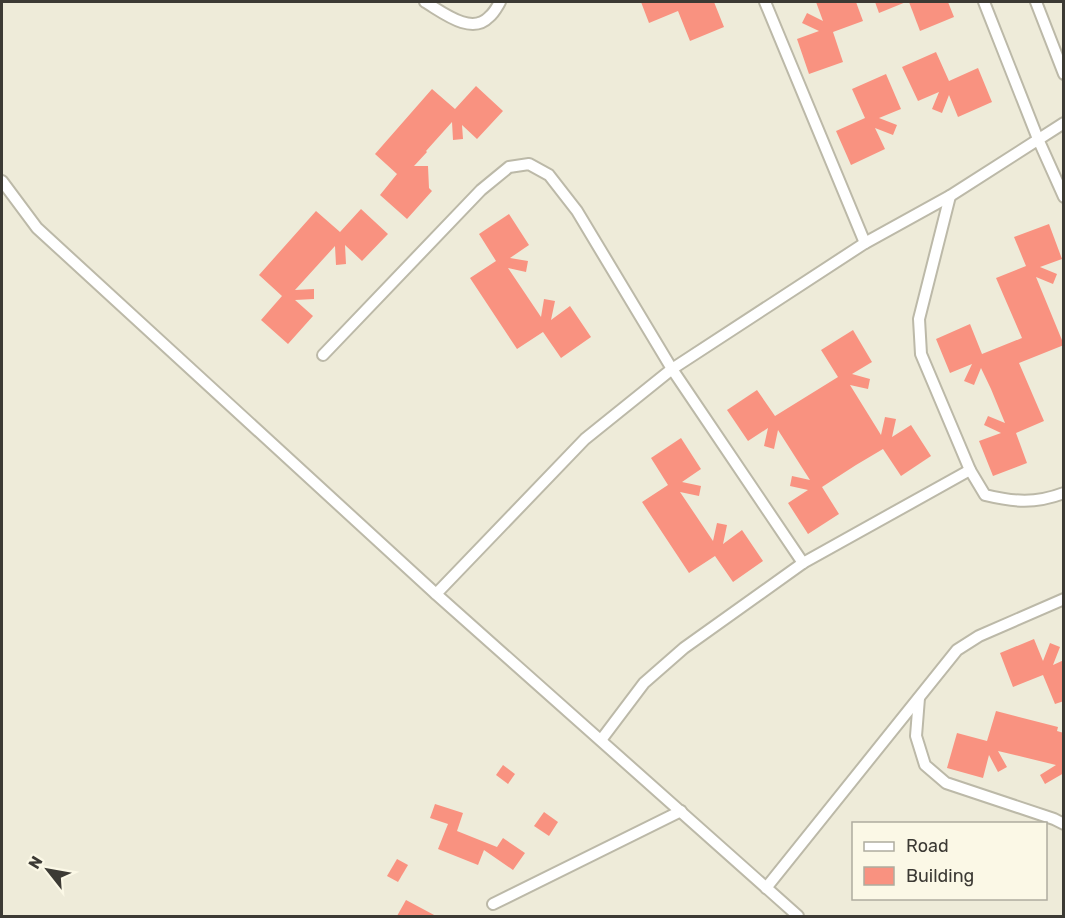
<svg xmlns="http://www.w3.org/2000/svg" width="1065" height="918" font-family="Rubik,sans-serif">
<style>
.building{fill:#f99280}
.lines{fill:none;stroke-linecap:round;stroke-linejoin:round}
.minor-casing{stroke:#bcb9a8;stroke-width:14}
.minor{stroke:#fff;stroke-width:10}
</style>
<rect width="100%" height="100%" fill="#eeebd9"/>
<!-- building -->
<g class="building">
<polygon points="641,2 714,2 724,27 690,41 678,11 649,23"/>
<polygon points="816,2 856,2 863,21 833,32 843,62 809,74 797,39 819,31 802,23 807,13 823,21"/>
<polygon points="875,2 906,2 879,13"/>
<polygon points="909,2 948,2 954,17 920,31"/>
<polygon points="936,52 949,81 978,68 992,102 958,117 949,95 942,113 932,109 939,92 918,101 902,67"/>
<polygon points="886,74 901,109 879,118 897,125 893,135 875,128 885,149 851,165 836,131 865,118 852,89"/>
<polygon points="476,86 503,111 477,139 462,125 463,139 453,140 452,122 426,151 427,152 414,166 428,166 429,188 432,191 407,219 380,195 397,174 375,154 432,89 455,109"/>
<polygon points="361,209 388,234 362,261 345,245 346,264 336,265 335,246 295,290 314,289 314,299 295,300 313,316 288,344 261,320 282,296 259,275 316,211 340,232"/>
<polygon points="509,214 529,245 510,258 528,261 526,272 508,268 541,317 544,299 555,301 551,320 570,306 591,337 561,358 543,332 517,349 470,278 496,261 479,234"/>
<polygon points="1049,224 1062,259 1040,267 1057,274 1053,284 1036,277 1064,345 1019,363 1044,421 1016,433 1027,463 993,476 979,441 1001,433 984,425 988,416 1005,423 991,389 981,368 974,385 964,381 972,364 950,373 936,339 970,324 982,354 1022,338 996,278 1026,266 1014,237"/>
<polygon points="853,330 872,362 852,374 870,379 868,389 850,385 881,435 885,417 896,419 892,437 911,425 931,456 901,476 883,449 856,465 822,487 839,514 808,534 788,503 808,490 790,486 792,476 810,480 778,430 774,449 764,446 768,428 748,441 727,410 757,390 775,416 838,377 821,350"/>
<polygon points="681,438 701,469 682,482 701,486 699,496 680,492 713,541 717,523 727,525 723,544 742,530 763,561 733,582 715,556 689,573 642,502 668,485 651,458"/>
<polygon points="1034,639 1043,661 1050,643 1060,647 1053,665 1064,660 1064,701 1055,704 1043,675 1013,687 1000,653"/>
<polygon points="996,711 1058,727 1057,731 1064,733 1064,773 1045,784 1040,775 1056,765 998,751 1007,767 998,772 989,755 983,778 947,768 957,733 987,741"/>
<polygon points="503,765 515,774 508,784 496,775"/>
<polygon points="435,804 463,813 457,831 497,847 503,838 525,853 513,870 484,850 478,865 438,849 448,824 430,818"/>
<polygon points="544,812 558,822 549,836 534,826"/>
<polygon points="397,859 408,865 398,882 387,876"/>
<polygon points="406,900 436,916 397,916"/>
</g>
<g class="lines">
<!-- minor casing -->
<g class="minor-casing">
<g id="minor">
<path d="M425,2C441,11 471,36 489,17C494,13 497,7 500,2"/>
<polyline points="765,2 865,243 950,196 1064,123"/>
<polyline points="984,2 1038,139 1064,197"/>
<polyline points="1036,2 1064,74"/>
<polyline points="2,181 37,228 436,594 798,916"/>
<path d="M950,196L919,319L921,354L970,470L985,495C1014,502 1035,504 1064,493"/>
<polyline points="323,355 481,190 509,167 529,164 549,175 577,211 672,369 803,563"/>
<polyline points="436,594 585,439 672,369 865,243"/>
<polyline points="919,698 916,736 925,765 946,783 1054,819 1064,824"/>
<polyline points="601,740 644,683 684,648 803,563 970,470"/>
<polyline points="766,888 957,650 979,636 1064,599"/>
<polyline points="493,904 681,811"/>
</g>
</g>
<!-- minor -->
<use href="#minor" class="minor"/>
</g>
<!-- border -->
<rect width="1065" height="918" fill="none" stroke="#3c3a34" stroke-width="6"/>
<!-- legend -->
<rect x="852" y="822" width="195" height="78" fill="#fbf8e6" stroke="#afac9f" stroke-width="1.5"/>
<rect x="864" y="842" width="30" height="9" fill="#ffffff" stroke="#afac9f" stroke-width="1.5"/>
<text x="906" y="852" font-size="18" fill="#3c3a34">Road</text>
<rect x="864" y="867" width="30" height="18" fill="#f99280" stroke="#afac9f" stroke-width="1.5"/>
<text x="906" y="882" font-size="18" fill="#3c3a34">Building</text>
<!-- north arrow -->
<g transform="translate(48 870) rotate(301)" stroke="#fbf8e6" stroke-width="4.5" paint-order="stroke">
<path d="M0-4.5L10 22L0 15L-10 22Z" fill="#3c3a34"/>
<text y="-9" font-size="16" font-weight="bold" text-anchor="middle" fill="#3c3a34">N</text>
</g>
</svg>
